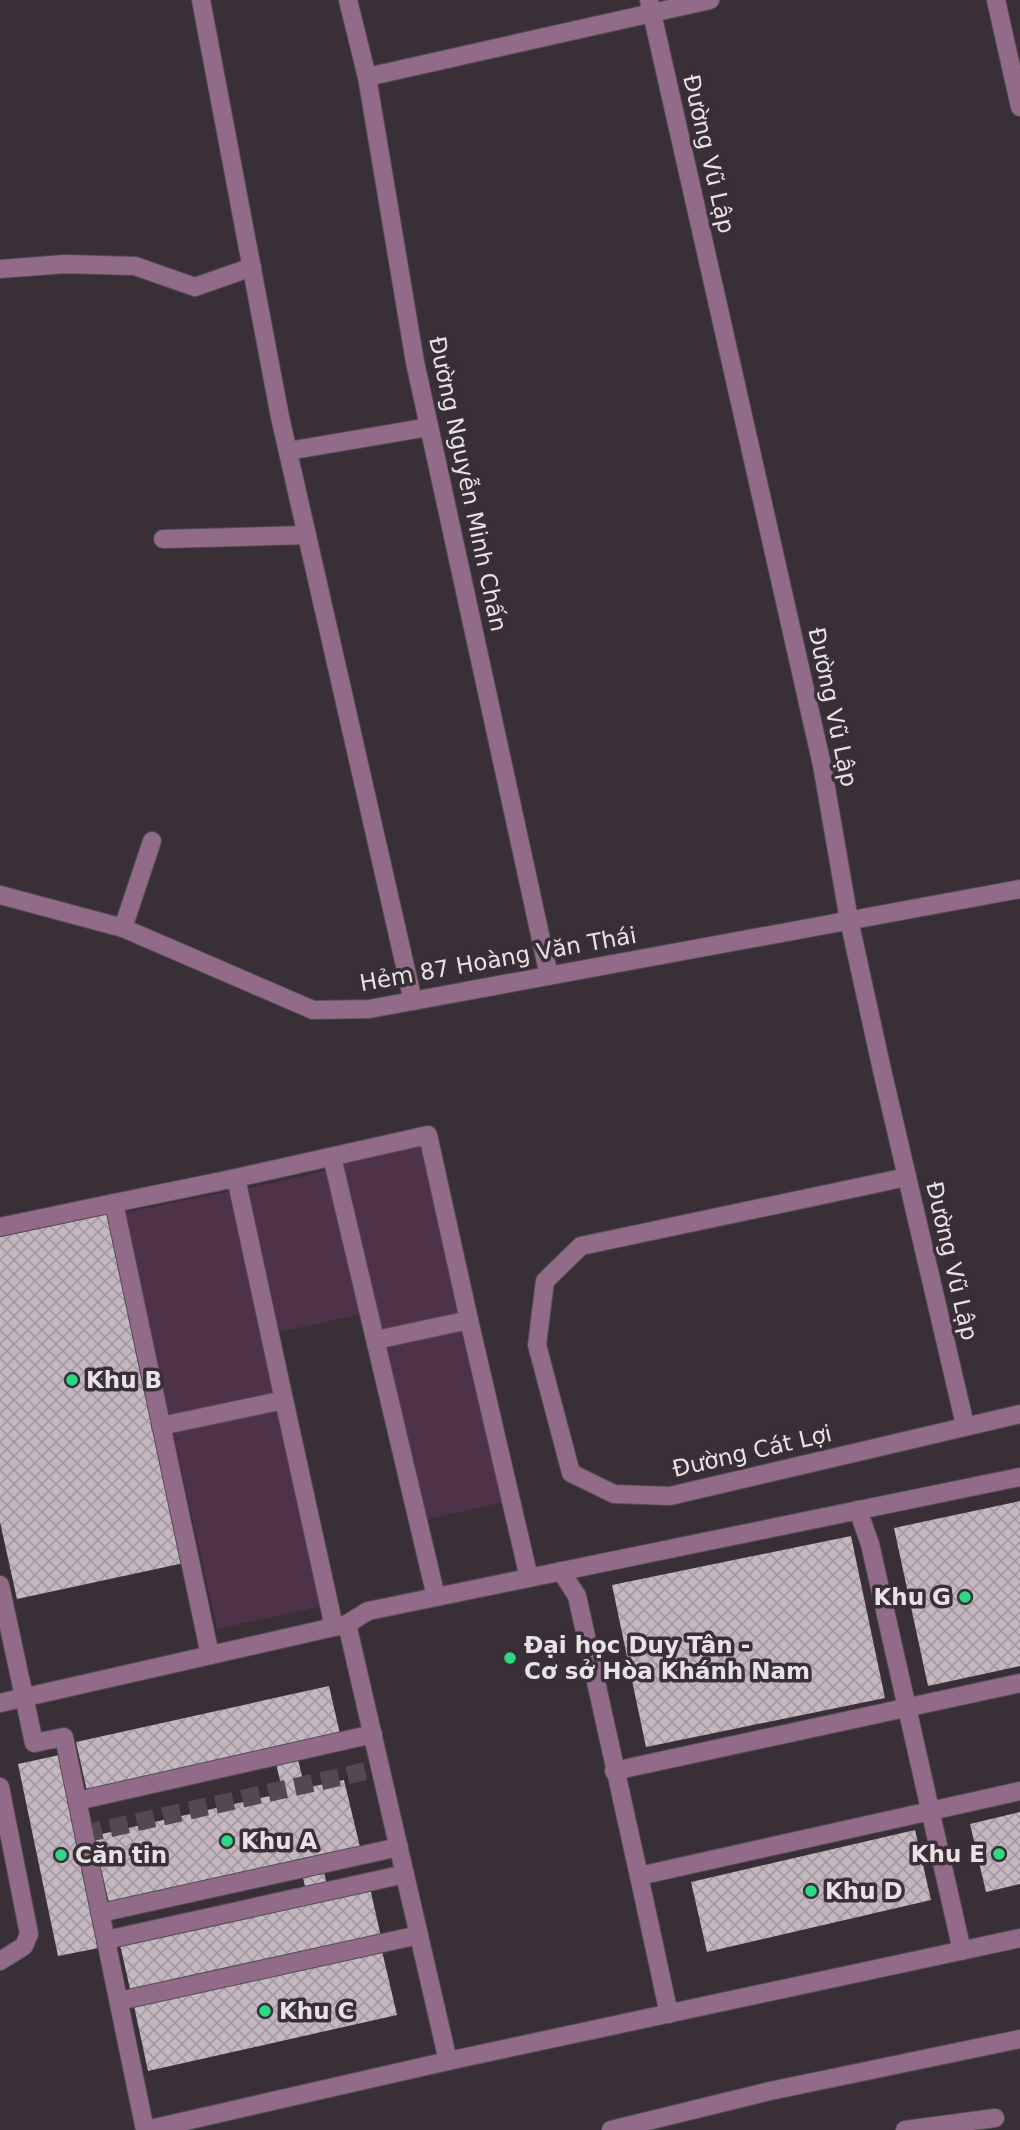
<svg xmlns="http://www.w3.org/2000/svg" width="1020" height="2130" font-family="'DejaVu Sans',sans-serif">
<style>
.grass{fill:#4e3248}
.building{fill:url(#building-cross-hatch)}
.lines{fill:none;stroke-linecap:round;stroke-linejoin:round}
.minor-tunnel{stroke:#534a51;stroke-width:18;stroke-dasharray:18 9;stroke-linecap:butt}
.minor-casing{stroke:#554c52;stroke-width:20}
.minor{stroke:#926b89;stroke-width:18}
.poi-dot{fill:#2cd884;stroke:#392f36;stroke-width:2.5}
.labels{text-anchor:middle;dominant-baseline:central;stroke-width:7;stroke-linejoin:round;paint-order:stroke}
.street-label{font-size:23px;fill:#e9e2e7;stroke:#392f36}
.poi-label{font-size:23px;font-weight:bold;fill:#e9e2e7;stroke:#392f36;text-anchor:start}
</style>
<defs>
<pattern id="building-cross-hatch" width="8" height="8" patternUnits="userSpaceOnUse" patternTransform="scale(1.75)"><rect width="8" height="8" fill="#c4b7c0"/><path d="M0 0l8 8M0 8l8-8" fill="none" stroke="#a49aa1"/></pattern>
</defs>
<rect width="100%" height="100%" fill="#392f36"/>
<!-- grass -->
<g class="grass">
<polygon points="421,1140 462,1315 380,1334 339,1159"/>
<polygon points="333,1169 366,1313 275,1333 242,1190"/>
<polygon points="230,1191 275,1397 169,1420 124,1213"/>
<polygon points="464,1324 504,1502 424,1520 383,1342"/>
<polygon points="277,1408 322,1606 217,1629 173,1431"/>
</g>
<!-- building -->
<g class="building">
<polygon points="108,1214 184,1563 17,1599 0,1522 0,1237"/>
<polygon points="1020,1501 1020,1666 928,1686 894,1528"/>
<polygon points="851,1536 885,1698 646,1747 612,1585"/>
<polygon points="329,1686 340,1734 294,1744 305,1788 344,1780 360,1847 320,1856 330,1897 370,1888 381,1937 131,1993 120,1945 309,1903 299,1861 109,1903 93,1836 283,1793 273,1751 87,1791 76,1742"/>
<polygon points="64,1754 104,1947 58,1956 18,1764"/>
<polygon points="1020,1812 1020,1884 986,1892 970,1824"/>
<polygon points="915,1830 931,1900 707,1952 691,1882"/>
<polygon points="382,1951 397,2015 148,2071 134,2006"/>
</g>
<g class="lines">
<!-- minor-tunnel -->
<polyline class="minor-tunnel" points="84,1834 380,1768"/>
<!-- minor casing -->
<g class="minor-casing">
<g id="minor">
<polyline points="201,0 280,417 413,1001"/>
<polyline points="348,0 367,77 415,362 549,976"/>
<polyline points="649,0 822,765 849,920 882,1070 965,1425"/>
<polyline points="996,0 1020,107"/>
<polyline points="367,77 710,0"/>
<polyline points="0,269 65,264 135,266 195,287 252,267"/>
<polyline points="288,451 429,427"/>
<polyline points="163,539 307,535"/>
<polyline points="0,895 123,928 313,1010 369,1009 1020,889"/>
<polyline points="123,928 152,841"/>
<polyline points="332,1157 436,1597"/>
<polyline points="907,1177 581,1246 545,1281 537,1345 571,1473 614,1494 670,1496 1020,1414"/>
<polyline points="236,1178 428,1135 469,1320 376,1340"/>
<polyline points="114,1203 236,1178 284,1400 161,1426"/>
<polyline points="0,1227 114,1203 210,1655"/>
<polyline points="469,1320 529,1578"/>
<polyline points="284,1400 334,1627"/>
<polyline points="858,1510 870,1544 962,1951"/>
<polyline points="561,1571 577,1596 639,1876 1020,1791"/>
<polyline points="0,1585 34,1743 64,1737 145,2130"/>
<polyline points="347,1624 448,2061"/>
<polyline points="0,1703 334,1627 347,1624 368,1611 1020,1477"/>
<polyline points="614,1771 1020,1683"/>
<polyline points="0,1787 29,1934 24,1946 0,1961"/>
<polyline points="77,1801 373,1734"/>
<polyline points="639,1876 669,2014"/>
<polyline points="100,1913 399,1847"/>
<polyline points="106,1940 405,1874"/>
<polyline points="119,2001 419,1935"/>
<polyline points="146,2130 448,2061 1020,1938"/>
<polyline points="611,2130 770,2091 1020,2039"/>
<polyline points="905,2130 995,2118"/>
</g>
</g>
<!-- minor -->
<use href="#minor" class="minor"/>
</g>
<!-- markers -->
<g class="poi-dot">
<circle cx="72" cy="1380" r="7"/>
<circle cx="965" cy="1597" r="7"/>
<circle cx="510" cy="1658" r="7"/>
<circle cx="227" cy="1841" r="7"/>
<circle cx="999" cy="1854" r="7"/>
<circle cx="61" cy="1855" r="7"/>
<circle cx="811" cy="1891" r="7"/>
<circle cx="265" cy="2011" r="7"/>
</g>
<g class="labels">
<!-- street labels -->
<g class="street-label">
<text transform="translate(709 154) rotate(77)">Đường Vũ Lập</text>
<text transform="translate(468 484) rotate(78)">Đường Nguyễn Minh Chấn</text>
<text transform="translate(833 707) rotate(78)">Đường Vũ Lập</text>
<text transform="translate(498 959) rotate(-10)">Hẻm 87 Hoàng Văn Thái</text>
<text transform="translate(952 1261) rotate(77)">Đường Vũ Lập</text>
<text transform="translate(752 1451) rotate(-13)">Đường Cát Lợi</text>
</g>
<!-- poi labels -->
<g class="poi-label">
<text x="86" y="1380">Khu B</text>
<text x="951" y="1597" text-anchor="end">Khu G</text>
<text x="524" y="1645">Đại học Duy Tân -<tspan x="524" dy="26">Cơ sở Hòa Khánh Nam</tspan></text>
<text x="241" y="1841">Khu A</text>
<text x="985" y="1854" text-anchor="end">Khu E</text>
<text x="75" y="1855">Căn tin</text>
<text x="825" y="1891">Khu D</text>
<text x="279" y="2011">Khu C</text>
</g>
</g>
</svg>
